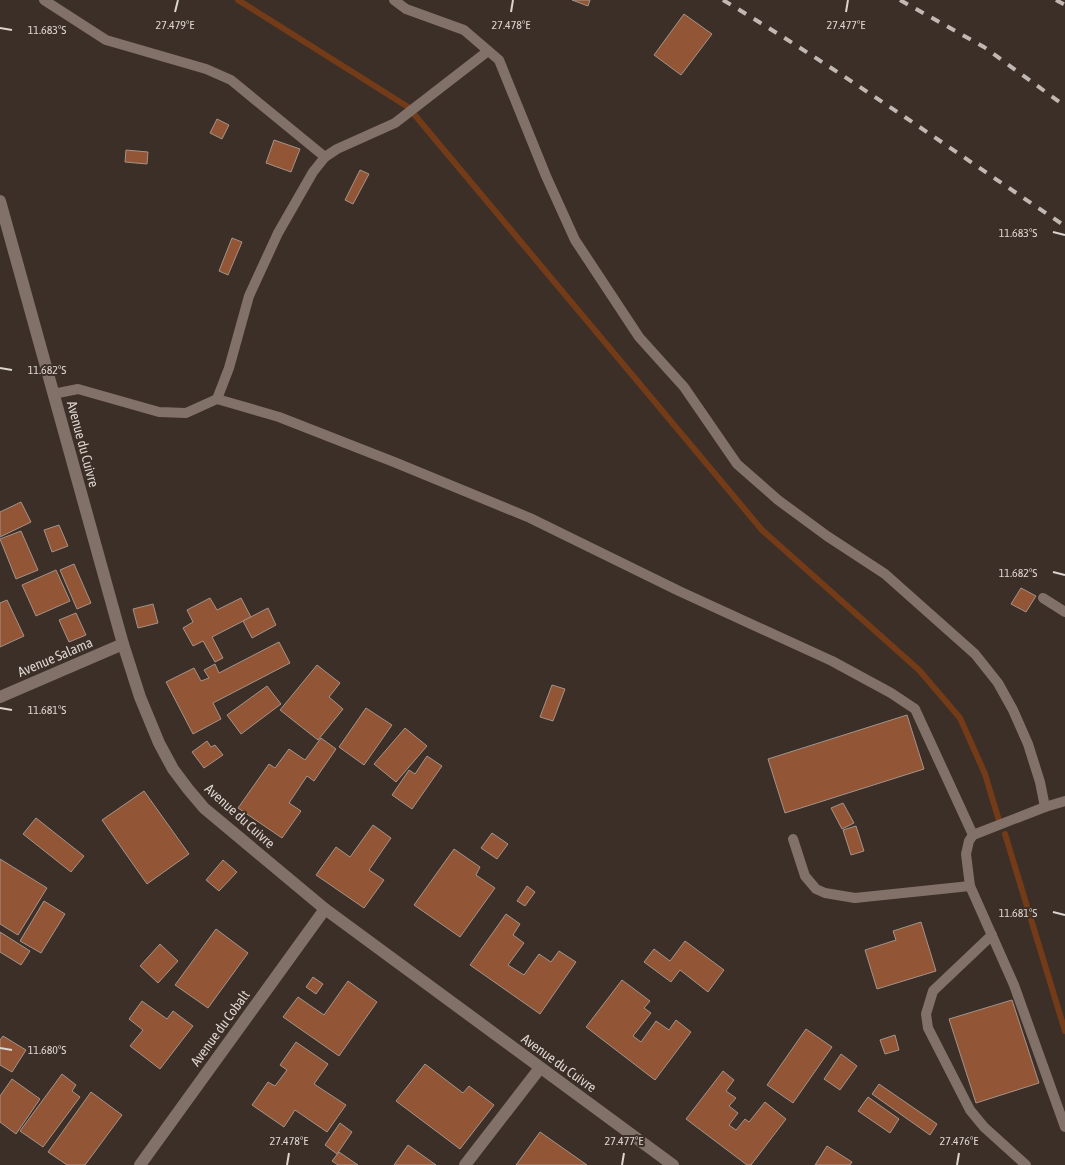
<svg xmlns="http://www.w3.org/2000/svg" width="1065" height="1165" font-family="'Asap Condensed',sans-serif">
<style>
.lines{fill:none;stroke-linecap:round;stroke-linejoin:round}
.stream{stroke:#743b19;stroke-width:6}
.building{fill:#925636;stroke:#a3938a}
.service{stroke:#817169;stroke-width:10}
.minor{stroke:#817169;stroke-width:12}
.rail{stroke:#c1b8b3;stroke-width:4;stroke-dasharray:9 9;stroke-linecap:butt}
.ticks{fill:none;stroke:#dcd4cf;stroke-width:2}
.labels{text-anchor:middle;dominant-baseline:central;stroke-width:4;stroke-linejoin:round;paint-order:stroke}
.street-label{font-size:14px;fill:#dcd4cf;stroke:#3c2f28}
.ticks-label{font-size:12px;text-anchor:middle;fill:#dcd4cf;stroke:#3c2f28;stroke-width:4;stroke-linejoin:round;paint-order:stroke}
</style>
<rect width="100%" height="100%" fill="#3c2f28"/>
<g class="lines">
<!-- stream -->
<g class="stream">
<polyline points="238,0 408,107 762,530 919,670 960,718 985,774 1000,824"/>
<polyline points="1005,834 1065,1031"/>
</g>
</g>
<!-- building -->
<g class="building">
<polygon points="572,0 590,0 588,6"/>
<polygon points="684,14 712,34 681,75 654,55"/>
<polygon points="217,119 229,125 222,139 210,133"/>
<polygon points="274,140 300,149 291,172 266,163"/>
<polygon points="126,150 148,152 147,164 125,162"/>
<polygon points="360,170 369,174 353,204 345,200"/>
<polygon points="232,238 242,242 228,275 219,271"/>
<polygon points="21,502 31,522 0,537 0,512"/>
<polygon points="59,525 68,546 52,552 44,530"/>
<polygon points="21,531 38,570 16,579 0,539"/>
<polygon points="74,564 91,603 77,609 60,570"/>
<polygon points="56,570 70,601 36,616 22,585"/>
<polygon points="1021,588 1036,596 1026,612 1011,604"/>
<polygon points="210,598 217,610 241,598 251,617 212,637 223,658 215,662 203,641 193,646 183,628 193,622 187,610"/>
<polygon points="7,600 24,636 0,647 0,603"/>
<polygon points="153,604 158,623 138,628 133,609"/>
<polygon points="268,608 276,625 252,638 243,621"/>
<polygon points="76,613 86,635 69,642 59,620"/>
<polygon points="279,642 290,663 213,703 221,719 193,734 166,682 194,668 201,681 209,678 204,670 215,664 219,673"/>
<polygon points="317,665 340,683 329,697 343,709 318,740 280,710"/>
<polygon points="552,685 565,689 553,721 540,717"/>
<polygon points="267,686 281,704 241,734 227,715"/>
<polygon points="366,708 392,725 364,765 339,747"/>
<polygon points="907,715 924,769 785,813 768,759"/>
<polygon points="405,728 427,746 396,782 374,764"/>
<polygon points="321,738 336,749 314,781 307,776 289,803 301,811 282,838 238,808 269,764 275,768 289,749 305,760"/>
<polygon points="207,741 211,747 215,745 223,755 204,768 192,752"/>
<polygon points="427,756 442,766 412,809 392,795 409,770 415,774"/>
<polygon points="144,791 189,854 147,884 102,820"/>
<polygon points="843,803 854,823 842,829 831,808"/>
<polygon points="36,818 84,856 71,872 23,834"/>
<polygon points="373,825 391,838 369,870 384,880 364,908 316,875 336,847 350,857"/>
<polygon points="856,826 864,851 851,855 843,830"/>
<polygon points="492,833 508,844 497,859 481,848"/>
<polygon points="454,849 480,867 476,875 495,888 460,937 414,905"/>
<polygon points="0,859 47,888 18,935 0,924"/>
<polygon points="223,860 237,872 219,891 206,880"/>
<polygon points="527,886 535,892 525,906 517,901"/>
<polygon points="44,901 65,914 41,953 20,941"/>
<polygon points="506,914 520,924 513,935 524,943 508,965 524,975 539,954 551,962 559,951 576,962 540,1014 470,965"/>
<polygon points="921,922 936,971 877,989 865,950 896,940 893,931"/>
<polygon points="216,929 248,953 208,1008 175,985"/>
<polygon points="0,932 30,951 21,965 0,952"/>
<polygon points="685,941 724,970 708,992 680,970 671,982 644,962 654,949 670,961"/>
<polygon points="160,944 178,961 158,983 140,966"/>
<polygon points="313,977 323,984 316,994 306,987"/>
<polygon points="622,980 650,1001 644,1008 651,1013 633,1036 641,1042 656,1021 669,1030 676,1020 691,1032 655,1080 586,1027"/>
<polygon points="348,981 377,1002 339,1056 283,1017 298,997 324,1015"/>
<polygon points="1012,1000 1039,1083 976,1103 949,1019"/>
<polygon points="142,1001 167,1019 173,1011 193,1026 160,1069 130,1046 143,1030 129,1019"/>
<polygon points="806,1029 832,1047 793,1103 767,1085"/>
<polygon points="895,1035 899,1050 885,1054 880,1040"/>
<polygon points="3,1036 26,1050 12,1072 0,1065 0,1040"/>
<polygon points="296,1042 328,1064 314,1084 346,1105 327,1132 295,1110 284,1127 252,1105 268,1082 275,1086 287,1070 280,1065"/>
<polygon points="841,1054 857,1066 840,1090 824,1079"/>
<polygon points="425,1064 463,1093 469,1086 494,1105 460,1149 396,1101"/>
<polygon points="723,1071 734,1080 726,1091 736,1098 729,1106 738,1113 729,1125 736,1130 745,1119 749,1122 765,1102 786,1119 751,1165 747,1165 686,1119"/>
<polygon points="62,1074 76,1085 72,1091 80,1097 43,1147 20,1131"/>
<polygon points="12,1079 40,1099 16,1134 0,1122 0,1096"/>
<polygon points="879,1084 937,1124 930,1135 872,1094"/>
<polygon points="91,1092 122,1115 85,1165 67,1165 48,1152"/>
<polygon points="868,1097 899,1119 890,1133 858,1111"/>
<polygon points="340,1123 352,1132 337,1154 325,1145"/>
<polygon points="540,1132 587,1165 516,1165"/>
<polygon points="408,1145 436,1165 394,1165"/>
<polygon points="827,1146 852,1162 850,1165 815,1165"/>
<polygon points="339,1152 358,1165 338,1165 332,1161"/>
</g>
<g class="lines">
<!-- service -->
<g class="service">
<polyline points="44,0 106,40 206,69 231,80 325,157"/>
<polyline points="394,0 406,9 464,30 499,60 546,176 575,240 639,337 684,387 737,464 778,500 827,536 885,574 975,654 998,683 1013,710 1028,744 1040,782 1045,807"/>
<polyline points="53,394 78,389 159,412 186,413 217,399 279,417 394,462 530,518 679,591 832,661 891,693 915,709 973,835"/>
<polyline points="217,399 229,368 249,296 278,233 313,172 325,157 337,149 395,123 488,51"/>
<polyline points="1043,598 1065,612"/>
<polyline points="1065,801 1045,807 973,835 969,841 966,854 970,886 1014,985 1065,1127"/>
<polyline points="793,839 805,876 816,889 825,893 855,898 970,886"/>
<polyline points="992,935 933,991 926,1014 928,1028 970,1110 984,1127 1026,1165"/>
</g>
<!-- minor -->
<g class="minor">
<polyline points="0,201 123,644 140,697 159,743 173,769 188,789 204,808 325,909 673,1165"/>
<polyline points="0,697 123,644"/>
<polyline points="140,1165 325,909"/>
<polyline points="465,1165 540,1068"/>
</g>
<!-- rail -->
<g class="rail">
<path d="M723,0C840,70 952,150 1065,226"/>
<polyline points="900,0 984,47 1065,106"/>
<polyline points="1056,0 1065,5"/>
</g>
</g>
<!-- ticks -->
<path class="ticks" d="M175,12L178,0M511,12L513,0M846,12L848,0M0,28L12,30M1053,232L1065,235M0,368L12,370M1053,572L1065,575M0,708L12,710M1053,912L1065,915M0,1048L12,1050M287,1165L289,1153M622,1165L624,1153M957,1165L959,1153"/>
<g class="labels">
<!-- street labels -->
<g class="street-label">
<text transform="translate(83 444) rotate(75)">Avenue du Cuivre</text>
<text transform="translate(55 657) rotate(-23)">Avenue Salama</text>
<text transform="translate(240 816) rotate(42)">Avenue du Cuivre</text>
<text transform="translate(220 1028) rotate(-54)">Avenue du Cobalt</text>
<text transform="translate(559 1063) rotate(36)">Avenue du Cuivre</text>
</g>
</g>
<g class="ticks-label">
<text x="175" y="29">27.479°E</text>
<text x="511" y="29">27.478°E</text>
<text x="846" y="29">27.477°E</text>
<text x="47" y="34">11.683°S</text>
<text x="1018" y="237">11.683°S</text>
<text x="47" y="374">11.682°S</text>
<text x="1018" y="577">11.682°S</text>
<text x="47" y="714">11.681°S</text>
<text x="1018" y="917">11.681°S</text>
<text x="47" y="1054">11.680°S</text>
<text x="289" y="1145">27.478°E</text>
<text x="624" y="1145">27.477°E</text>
<text x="959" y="1145">27.476°E</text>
</g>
</svg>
